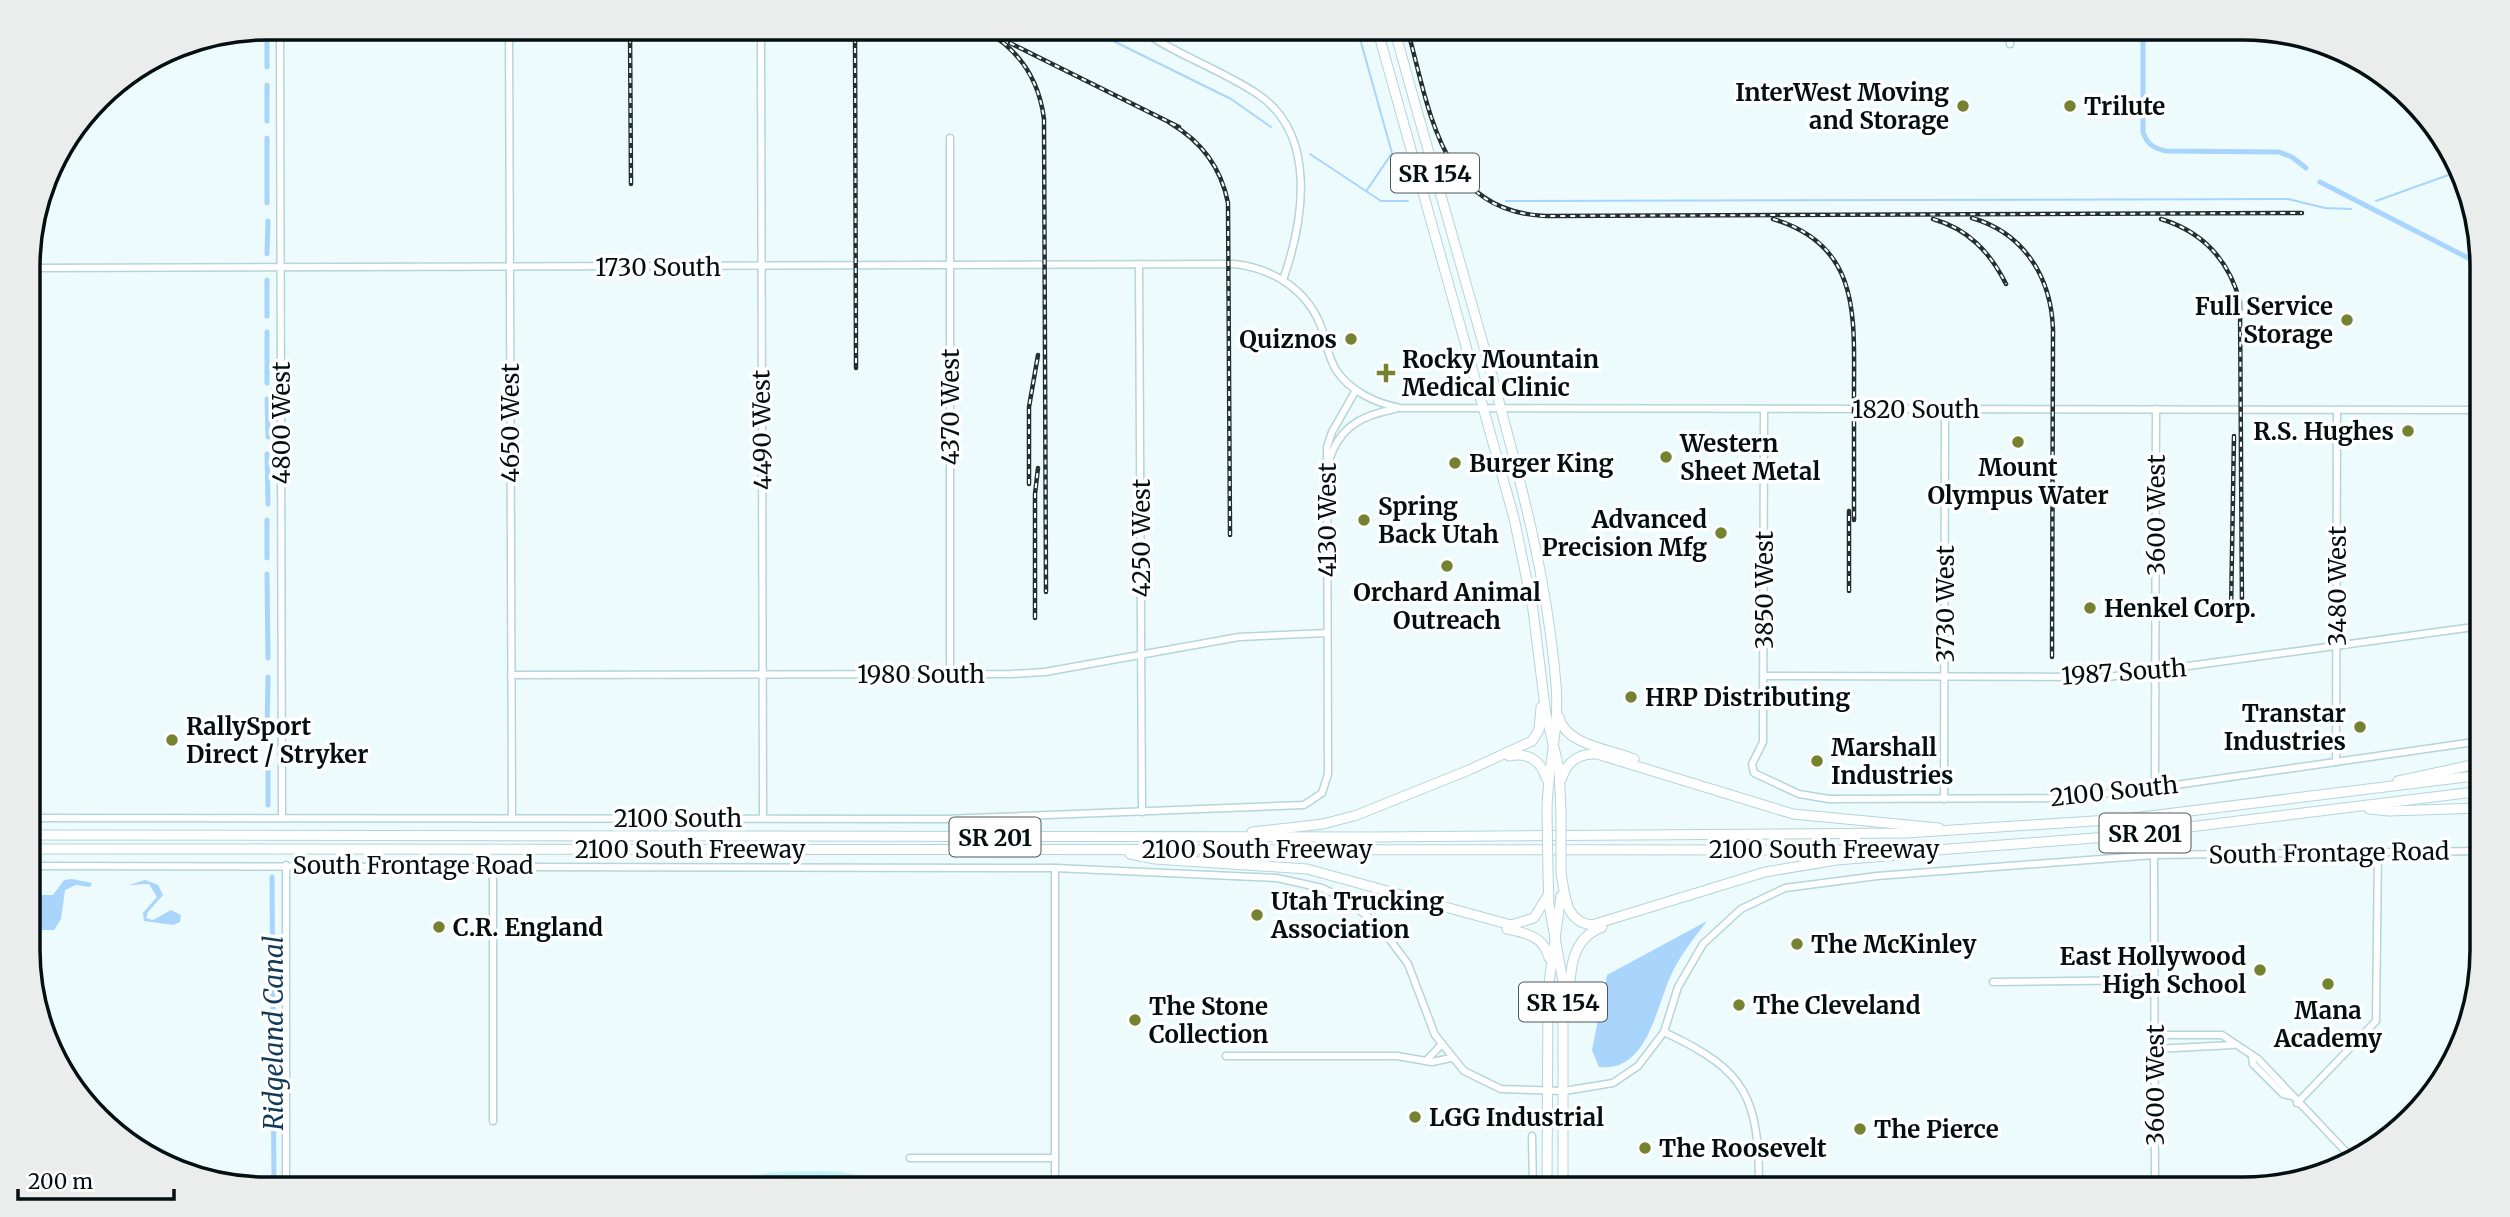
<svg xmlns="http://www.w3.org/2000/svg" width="2510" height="1217" font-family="Merriweather,serif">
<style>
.green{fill:#c4f4fc}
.water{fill:#a9d4fb}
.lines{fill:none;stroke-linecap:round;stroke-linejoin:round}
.stream{stroke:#a9d4fb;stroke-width:2}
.canal{stroke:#a9d4fb;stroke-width:5}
.minor-casing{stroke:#b3d5db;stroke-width:9}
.highway-casing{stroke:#b3d5db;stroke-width:11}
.minor{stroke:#fff;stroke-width:6}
.highway{stroke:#fff;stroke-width:9}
.rail-casing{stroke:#232f31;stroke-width:4.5}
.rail{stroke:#fff;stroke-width:2;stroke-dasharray:5;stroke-linecap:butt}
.highway-bridge-casing{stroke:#b3d5db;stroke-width:11;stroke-linecap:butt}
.highway-bridge{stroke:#fff;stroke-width:9}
.poi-dot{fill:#75822f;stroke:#fff;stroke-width:2.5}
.labels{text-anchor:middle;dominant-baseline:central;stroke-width:7;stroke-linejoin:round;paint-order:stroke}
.shield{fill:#fff;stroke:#4f5758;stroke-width:2}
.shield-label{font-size:23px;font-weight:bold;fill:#040f11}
.poi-label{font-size:24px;font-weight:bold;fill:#040f11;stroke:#fff;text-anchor:start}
.street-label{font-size:24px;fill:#040f11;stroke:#fff}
.water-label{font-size:26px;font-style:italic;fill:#113958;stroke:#fff}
.rim{fill:none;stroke:#040f11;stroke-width:3.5}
</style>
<rect width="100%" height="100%" fill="#edfbfd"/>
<!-- green -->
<path class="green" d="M780,1172C812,1172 859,1165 882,1189H745C753,1173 763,1173 780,1172Z"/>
<!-- water -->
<g class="water">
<polygon points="72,879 92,883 90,887 76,885 65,890 61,919 54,930 30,930 30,895 53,895 64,880"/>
<polygon points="145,880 158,885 163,895 148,912 146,918 153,920 171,910 181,915 180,922 173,925 144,921 143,913 157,897 149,884 129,885"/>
<path d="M1707,921C1695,937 1682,953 1673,971C1656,1004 1649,1073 1599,1067L1592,1050L1607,975Z"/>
</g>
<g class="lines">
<!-- stream -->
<g class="stream">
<polyline points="1087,28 1231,99 1271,127"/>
<polyline points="1357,28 1392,153 1367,190"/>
<polyline points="1310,154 1381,201 1408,201"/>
<polyline points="1506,201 2288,199 2325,208 2351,209"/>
<polyline points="2376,201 2454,173"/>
</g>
<!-- canal -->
<g class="canal">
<path d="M2143,28V132C2147,144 2153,148 2166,151L2279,152L2292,157L2306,168"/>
<polyline points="267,67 267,28"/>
<polyline points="267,85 267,121"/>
<polyline points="267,138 267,203"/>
<polyline points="2320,182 2480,264"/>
<polyline points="267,254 268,221"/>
<polyline points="267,280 267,316"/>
<polyline points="267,383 267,332"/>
<polyline points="267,399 268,437"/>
<polyline points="267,454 268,504"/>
<polyline points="267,520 267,558"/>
<polyline points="267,574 268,658"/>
<polyline points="267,733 268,677"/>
<polyline points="268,805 268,756"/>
<polyline points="272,877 274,1189"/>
</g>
<!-- minor casing -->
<g class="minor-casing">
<g id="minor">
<polyline points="280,28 282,818"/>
<polyline points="509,28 512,818"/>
<path d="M1138,28C1174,54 1218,68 1256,93C1318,133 1304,220 1283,280"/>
<polyline points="2010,28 2010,44"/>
<polyline points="761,42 763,818"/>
<polyline points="950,138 950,675"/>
<polyline points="1139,264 1142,812"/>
<path d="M29,268L1235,264C1274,269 1308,290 1322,329C1326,342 1328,357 1336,370C1350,391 1375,403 1400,408L2480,410"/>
<polyline points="1764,409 1763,742 1752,764 1754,773 1799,794 1829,799 2064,798 2155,788 2481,741"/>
<path d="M1329,461C1339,427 1362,415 1395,409"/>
<polyline points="511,675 1011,674 1045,672 1239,637 1327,633"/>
<polyline points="1764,676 2108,677 2481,626"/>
<polyline points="2336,762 2337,410"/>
<polyline points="2155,788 2156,409"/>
<polyline points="1944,799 1945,409"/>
<polyline points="30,818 945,819 1304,805 1322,793 1328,774 1327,447 1332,432 1356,390"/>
<polyline points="2154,855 2155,1189"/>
<polyline points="286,865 286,1189"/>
<polyline points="493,865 493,1121"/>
<polyline points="30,866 1055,868 1277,878 1322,888 1343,898 1379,925 1408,964 1435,1035 1464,1071 1501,1089 1564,1091 1613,1083 1638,1066 1664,1032 1678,987 1703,944 1741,909 1785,888 1877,876 2154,855 2482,851"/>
<polyline points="1055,868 1055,1189"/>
<polyline points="1993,982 2155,980"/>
<path d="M1664,1032C1748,1071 1759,1098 1759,1189"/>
<polyline points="2155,1035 2222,1035 2258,1059 2351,1157"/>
<polyline points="2155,1049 2233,1045"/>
<polyline points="1226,1056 1397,1056 1432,1062 1451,1058"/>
<polyline points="2252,1057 2253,1064 2283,1094 2291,1096"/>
<polyline points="1426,1061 1441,1045"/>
<polyline points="2297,1103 2376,1021 2378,851"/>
<polyline points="1532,1136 1533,1189"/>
<polyline points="910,1158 1055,1158"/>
</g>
</g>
<!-- highway casing -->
<g class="highway-casing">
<g id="highway">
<polyline points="1377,28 1514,518 1533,610 1546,715 1559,768 1561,812"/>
<path d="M1394,28C1424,137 1455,246 1486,354C1516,464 1547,572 1556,685C1560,728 1547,769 1547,812"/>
<path d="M1559,717C1565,745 1610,749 1634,759"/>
<path d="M1509,756C1527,752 1541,760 1546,778"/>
<path d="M1562,778C1567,761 1580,753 1597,754L1793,814L1939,828"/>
<polyline points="2398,781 2481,763"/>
<polyline points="2369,809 2389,811 2482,808"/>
<polyline points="1252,832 1323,824 1357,815 1469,770 1532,741 1539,730 1541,707"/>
<polyline points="30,835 1369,837 1906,833 2125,819 2482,775"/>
<polyline points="30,849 1937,850 2108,837 2482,791"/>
<polyline points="1130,854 1155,859 1307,869 1511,925 1534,918 1548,895"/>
<polyline points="1548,873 1549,905 1563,982 1563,1189"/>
<path d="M1561,873C1565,895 1565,922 1592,925L1765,872L1836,860L1899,855"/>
<path d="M1507,929C1526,933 1544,936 1549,958"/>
<path d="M1568,1011C1571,979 1566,941 1602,927"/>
<polyline points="1547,1189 1548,990 1561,896"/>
</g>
</g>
<!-- minor -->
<use href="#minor" class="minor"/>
<!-- highway -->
<use href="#highway" class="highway"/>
<!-- rail casing -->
<g class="rail-casing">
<g id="rail">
<polyline points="630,28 631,184"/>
<polyline points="855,28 856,368"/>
<path d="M1407,28C1430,109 1439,212 1546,216L2302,213"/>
<path d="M986,31C1019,50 1039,80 1044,119L1046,592"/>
<polyline points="1010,43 1179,127"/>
<path d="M1170,123C1201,141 1221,167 1228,203L1230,535"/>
<path d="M1972,218C2024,233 2051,277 2053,329L2052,657"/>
<path d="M1773,219C1861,245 1854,317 1854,391C1854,434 1854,477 1854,520"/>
<path d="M1933,219C1968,229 1990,252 2006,284"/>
<path d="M2161,219C2203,232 2229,260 2240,302L2242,611"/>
<polyline points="1029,484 1029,407 1038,355"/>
<polyline points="1849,591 1849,511"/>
<polyline points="2231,611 2234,436"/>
<polyline points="1035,618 1035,494 1038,468"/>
</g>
</g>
<!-- rail -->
<use href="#rail" class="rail"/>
<!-- highway-bridge casing -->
<g class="highway-bridge-casing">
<g id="highway-bridge">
<polyline points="1547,812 1548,873"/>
<polyline points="1561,812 1561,873"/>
</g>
</g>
<!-- highway-bridge -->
<use href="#highway-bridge" class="highway-bridge"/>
</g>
<!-- markers -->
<g class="poi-dot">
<circle cx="1963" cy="106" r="7"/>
<circle cx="2070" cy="106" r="7"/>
<circle cx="2347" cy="320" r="7"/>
<circle cx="1351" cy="339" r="7"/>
<path d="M1382.5 362.5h7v7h7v7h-7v7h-7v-7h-7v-7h7z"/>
<circle cx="2408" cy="431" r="7"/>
<circle cx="2018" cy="442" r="7"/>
<circle cx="1666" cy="457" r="7"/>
<circle cx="1455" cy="463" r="7"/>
<circle cx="1364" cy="520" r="7"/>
<circle cx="1721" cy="533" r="7"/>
<circle cx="1447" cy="566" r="7"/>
<circle cx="2090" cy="608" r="7"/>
<circle cx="1631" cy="697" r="7"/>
<circle cx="2360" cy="727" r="7"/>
<circle cx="172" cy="740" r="7"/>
<circle cx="1817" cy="761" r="7"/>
<circle cx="1257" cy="915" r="7"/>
<circle cx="439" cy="927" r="7"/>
<circle cx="1797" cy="944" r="7"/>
<circle cx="2260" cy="970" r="7"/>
<circle cx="2328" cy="984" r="7"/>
<circle cx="1739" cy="1005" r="7"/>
<circle cx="1135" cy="1020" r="7"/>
<circle cx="1415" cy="1117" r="7"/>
<circle cx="1860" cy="1129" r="7"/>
<circle cx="1645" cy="1148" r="7"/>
</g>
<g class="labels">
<!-- shield labels -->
<g class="shield">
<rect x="1391" y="153.5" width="88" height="39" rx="5"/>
<rect x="2099.5" y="813.5" width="91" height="39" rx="5"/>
<rect x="949.5" y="817.5" width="91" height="39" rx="5"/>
<rect x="1519" y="982.5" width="88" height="39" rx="5"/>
</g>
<g class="shield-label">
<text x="1435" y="173">SR 154</text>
<text x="2145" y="833">SR 201</text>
<text x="995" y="837">SR 201</text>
<text x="1563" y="1002">SR 154</text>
</g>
<!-- poi labels -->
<g class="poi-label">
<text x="1949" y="92" text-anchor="end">InterWest Moving<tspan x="1949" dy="28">and Storage</tspan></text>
<text x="2084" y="106">Trilute</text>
<text x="2333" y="306" text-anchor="end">Full Service<tspan x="2333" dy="28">Storage</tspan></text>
<text x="1337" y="339" text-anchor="end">Quiznos</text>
<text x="1402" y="359">Rocky Mountain<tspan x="1402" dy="28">Medical Clinic</tspan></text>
<text x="2394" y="431" text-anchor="end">R.S. Hughes</text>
<text x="1680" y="443">Western<tspan x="1680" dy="28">Sheet Metal</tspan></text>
<text x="1469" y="463">Burger King</text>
<text x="2018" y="467" text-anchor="middle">Mount<tspan x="2018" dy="28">Olympus Water</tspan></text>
<text x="1378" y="506">Spring<tspan x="1378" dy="28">Back Utah</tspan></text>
<text x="1707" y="519" text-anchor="end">Advanced<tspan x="1707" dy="28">Precision Mfg</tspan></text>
<text x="1447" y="592" text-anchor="middle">Orchard Animal<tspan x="1447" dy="28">Outreach</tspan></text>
<text x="2104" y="608">Henkel Corp.</text>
<text x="1645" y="697">HRP Distributing</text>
<text x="2346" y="713" text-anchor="end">Transtar<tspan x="2346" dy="28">Industries</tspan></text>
<text x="186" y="726">RallySport<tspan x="186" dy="28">Direct / Stryker</tspan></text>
<text x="1831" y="747">Marshall<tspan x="1831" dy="28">Industries</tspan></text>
<text x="1271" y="901">Utah Trucking<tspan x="1271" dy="28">Association</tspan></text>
<text x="453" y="927">C.R. England</text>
<text x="1811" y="944">The McKinley</text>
<text x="2246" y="956" text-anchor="end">East Hollywood<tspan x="2246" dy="28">High School</tspan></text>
<text x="1753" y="1005">The Cleveland</text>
<text x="1149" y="1006">The Stone<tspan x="1149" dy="28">Collection</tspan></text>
<text x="2328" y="1010" text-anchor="middle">Mana<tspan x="2328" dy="28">Academy</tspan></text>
<text x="1429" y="1117">LGG Industrial</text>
<text x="1874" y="1129">The Pierce</text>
<text x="1659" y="1148">The Roosevelt</text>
</g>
<!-- street labels -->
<g class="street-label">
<text x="658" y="267">1730 South</text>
<text transform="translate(950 407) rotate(-90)">4370 West</text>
<text x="1916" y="409">1820 South</text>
<text transform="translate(281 423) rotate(-90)">4800 West</text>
<text transform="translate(510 423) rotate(-90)">4650 West</text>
<text transform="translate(762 430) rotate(-91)">4490 West</text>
<text transform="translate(2156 515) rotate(-90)">3600 West</text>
<text transform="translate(1327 520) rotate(-90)">4130 West</text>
<text transform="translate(1141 538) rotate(-90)">4250 West</text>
<text transform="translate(2337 586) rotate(-90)">3480 West</text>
<text transform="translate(1764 590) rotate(-90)">3850 West</text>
<text transform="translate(1945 604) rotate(-90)">3730 West</text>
<text transform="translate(2124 672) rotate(-4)">1987 South</text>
<text x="921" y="674">1980 South</text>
<text transform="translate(2114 791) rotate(-6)">2100 South</text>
<text x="678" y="818">2100 South</text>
<text x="690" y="849">2100 South Freeway</text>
<text x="1257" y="849">2100 South Freeway</text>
<text x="1824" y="849">2100 South Freeway</text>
<text transform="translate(2329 853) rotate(-1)">South Frontage Road</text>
<text x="413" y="865">South Frontage Road</text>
<text transform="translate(2155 1085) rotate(-90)">3600 West</text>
</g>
<!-- water labels -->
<g class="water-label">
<text transform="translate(273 1033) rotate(-90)">Ridgeland Canal</text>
</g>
</g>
<!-- crop -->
<path d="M0 0H2510V1217H0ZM267 40H2243A227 227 0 0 1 2470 267V950A227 227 0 0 1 2243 1177H267A227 227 0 0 1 40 950V267A227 227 0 0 1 267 40Z" fill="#ebecec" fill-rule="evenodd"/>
<path class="rim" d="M267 40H2243A227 227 0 0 1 2470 267V950A227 227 0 0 1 2243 1177H267A227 227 0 0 1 40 950V267A227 227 0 0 1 267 40Z"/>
<!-- scale -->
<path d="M18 1189v10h156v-10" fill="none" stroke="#040f11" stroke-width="3.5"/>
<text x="28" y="1189" font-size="21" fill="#040f11" stroke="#ffffff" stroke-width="5" paint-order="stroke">200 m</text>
</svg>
